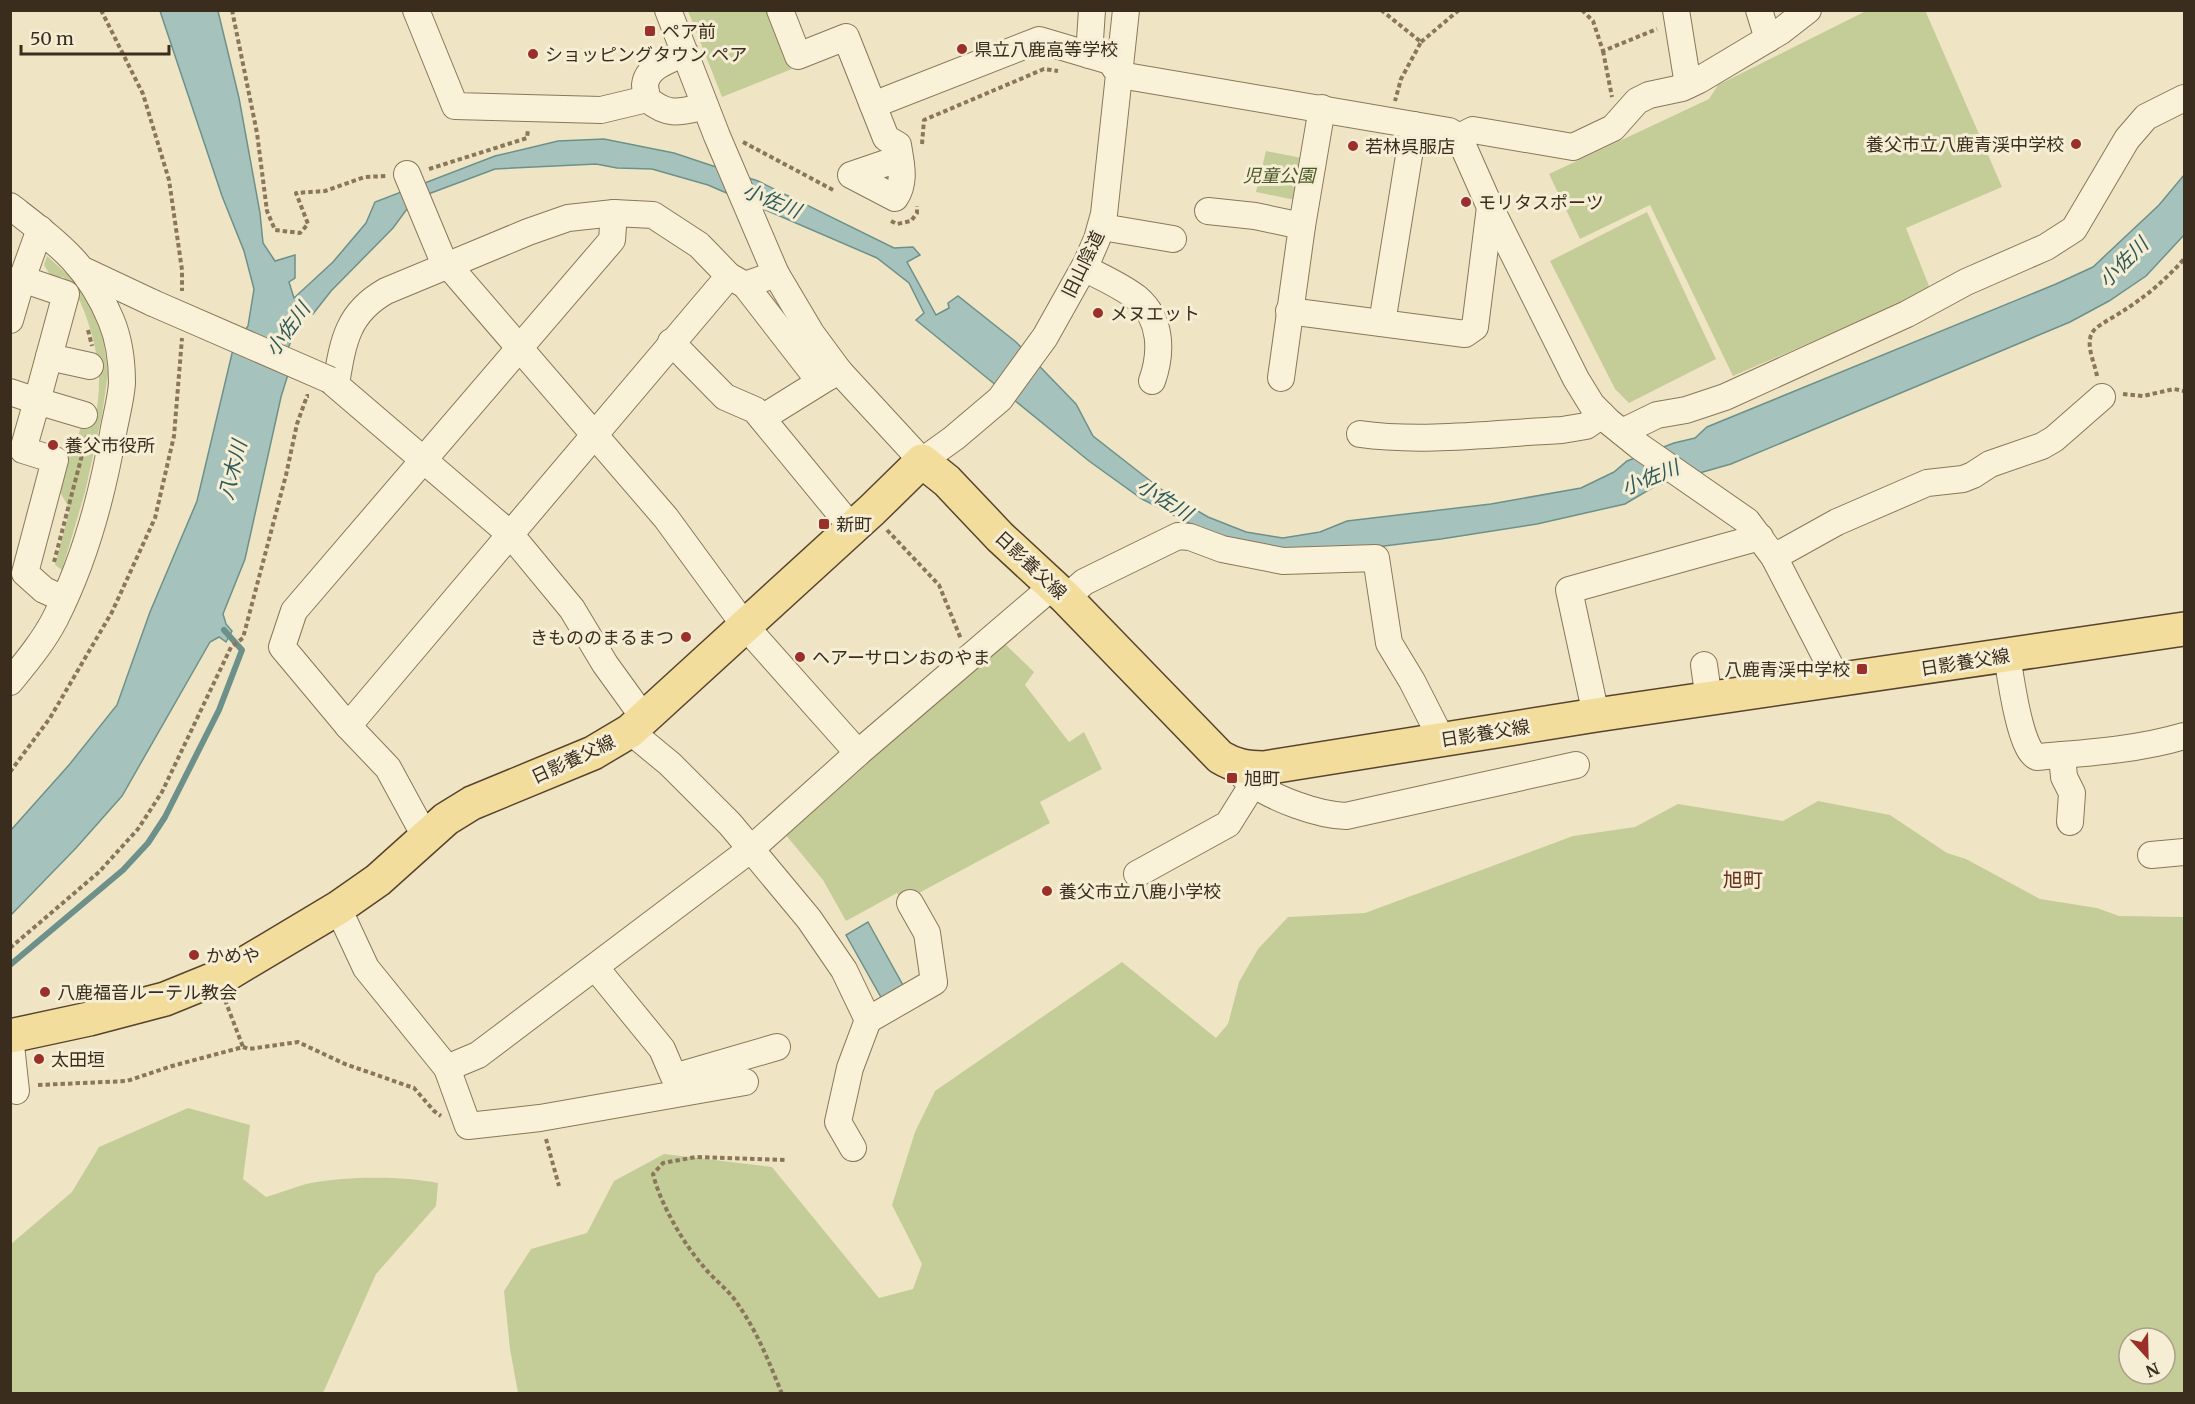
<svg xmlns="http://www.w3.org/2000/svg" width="2195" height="1404" font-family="Merriweather,'Noto Sans JP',serif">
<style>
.green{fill:#c4cd98;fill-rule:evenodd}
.water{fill:#a6c2bc;stroke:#6d918a;stroke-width:1.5}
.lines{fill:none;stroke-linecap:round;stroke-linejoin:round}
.stream{stroke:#6d918a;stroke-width:6}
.minor-casing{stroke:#8a775a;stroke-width:28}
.major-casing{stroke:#58442e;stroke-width:36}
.path{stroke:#8a775a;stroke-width:4;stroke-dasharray:4.5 3;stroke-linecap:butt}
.minor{stroke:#f9f1d8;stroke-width:26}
.major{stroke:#f2dd9c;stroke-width:33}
.minor-bridge-casing{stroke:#8a775a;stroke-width:28;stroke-linecap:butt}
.minor-bridge{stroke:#f9f1d8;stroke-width:26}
.poi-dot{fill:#9a3029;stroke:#f6eed4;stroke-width:2}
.labels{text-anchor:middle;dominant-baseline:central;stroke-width:6;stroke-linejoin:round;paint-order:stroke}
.poi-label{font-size:18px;fill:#3a2d1e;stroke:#f6eed4;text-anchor:start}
.park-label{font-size:18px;font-style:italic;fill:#475725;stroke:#f6eed4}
.street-label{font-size:18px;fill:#3a2d1e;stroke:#f6eed4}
.water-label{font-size:20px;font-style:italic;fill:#2e5a5a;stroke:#f6eed4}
.neighbourhood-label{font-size:20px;fill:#67311d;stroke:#f6eed4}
</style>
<rect width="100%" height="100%" fill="#efe5c4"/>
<!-- green -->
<g class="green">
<polygon points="1925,10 2002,187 1906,228 1931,291 1733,376 1650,205 1580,239 1549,174 1709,99 1718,85 1866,11"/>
<polygon points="688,11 769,11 792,69 722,97"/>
<polygon points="1266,151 1302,158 1295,200 1256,192"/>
<polygon points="1647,212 1716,359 1629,403 1615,389 1550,261"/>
<path d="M47,256L77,283L91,306L103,337L108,373L102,415L85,492L62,570L55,565L70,509L55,484L63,460L88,446L76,441L81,427L94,424C97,410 99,396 99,382C100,355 84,294 63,277L52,278L44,265Z"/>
<polygon points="1005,644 1034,672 1025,685 1069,742 1084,732 1102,769 1040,802 1050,823 902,902 897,893 846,921 823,880 785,834"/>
<path d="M1818,801L1890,815L1947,853L1966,859L2040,899L2097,908L2119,916L2184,917V1393H518L510,1349L504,1291L531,1249L587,1233L614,1181L664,1154L772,1167L879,1298L913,1289L922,1264L892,1205L915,1132L935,1091L1122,962L1216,1038L1228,1024L1239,982L1258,949L1288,917L1365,913L1573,836L1635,827L1678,804L1783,821ZM2129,1338H2165V1374H2129Z"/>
<path d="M188,1108L250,1125L243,1179L266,1197C281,1193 296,1186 311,1183C348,1176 403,1176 438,1183L436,1206L376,1274L323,1393H11V1244L72,1192L99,1147Z"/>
</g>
<!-- water -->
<g class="water">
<polygon points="160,11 218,11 239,98 260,213 263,243 275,261 295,255 295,278 289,282 294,298 333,262 366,223 375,202 495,156 558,141 604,139 674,153 758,181 894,248 913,247 920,255 907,262 936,315 949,308 948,303 958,296 1016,342 1076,404 1093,436 1162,490 1208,517 1246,532 1283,538 1320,532 1347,521 1491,504 1581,488 1614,472 1627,461 1674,443 1695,438 1707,427 2056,284 2093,267 2159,205 2184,175 2184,235 2146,276 2109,301 2070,322 1731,464 1657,485 1625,504 1537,524 1441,539 1384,546 1285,551 1235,542 1193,525 1142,499 1089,461 916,320 924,313 909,283 877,258 708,185 652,169 617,168 596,164 495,169 431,193 407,209 393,228 331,291 313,314 302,314 287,351 290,368 281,397 245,559 223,614 226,624 232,631 226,642 219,637 210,642 122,796 76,848 11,915 11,830 69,765 117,705 150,612 197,501 234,345 248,326 254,289 244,251 222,196"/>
<polygon points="868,922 904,987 882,999 846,935"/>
</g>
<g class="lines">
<!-- stream -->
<polyline class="stream" points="10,965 123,870 148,843 165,817 219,710 242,650 224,630"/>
<!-- minor casing -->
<g class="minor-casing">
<g id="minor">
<polyline points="416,10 455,106 601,110 647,99"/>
<polyline points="668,10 717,136 776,274 811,333 839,371 922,461 954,438 1000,399 1045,337 1087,262 1097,239 1104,214 1126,10"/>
<path d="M780,10L798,56L846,37L886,138L898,145C901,164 906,182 895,198L851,175L892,161L901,163"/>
<polyline points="1676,10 1688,85"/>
<polyline points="1759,10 1768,39"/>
<path d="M685,53C670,60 647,66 645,85C645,89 647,95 647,99C669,117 680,112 705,106"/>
<polyline points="1089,55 1092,10"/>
<polyline points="873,105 1039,40 1110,61 1120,75 1449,131 1459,137 1490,207 1576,379 1592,405 1608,421 1639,446 1747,521 1774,557 1838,681"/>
<polyline points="1459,137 1473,130 1573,147 1613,128 1637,101 1649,95 1682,88 1699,80 1781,31 1808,10"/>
<polyline points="407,174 442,258 666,518 745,626 858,753"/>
<path d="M10,206C56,242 88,264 111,320C119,339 122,363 122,383C121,398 117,413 114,428C103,493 85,560 55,619C43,642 27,661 10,682"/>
<polyline points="1208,211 1255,216 1302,226"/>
<polyline points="1102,227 1173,239"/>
<path d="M1084,268C1101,277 1122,286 1137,298C1162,319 1162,353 1152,381"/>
<polyline points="85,271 153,303"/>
<polyline points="22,279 66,294 37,401 84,415"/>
<polyline points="745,285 814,374 828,377 839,371"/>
<polyline points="1289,311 1465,334 1475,327 1490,207"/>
<polyline points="10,320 22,279 40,229"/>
<polyline points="1382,323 1414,125"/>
<polyline points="671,342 725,397 755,410 852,528"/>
<polyline points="49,357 90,366"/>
<polyline points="1281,378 1302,226 1322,108"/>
<polyline points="330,380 510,534 572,609 605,664 644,718"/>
<path d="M336,384C343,342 347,313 386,291L528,232L568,218L614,213L653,215L699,245L729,276"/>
<polyline points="10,392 37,401 23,450 55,460 25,573 44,590 64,599"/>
<polyline points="762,418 828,377"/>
<polyline points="1622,432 1657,415 1686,410 1725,397 1907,314 1966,282 2046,247 2074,229 2127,139 2146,117 2184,98"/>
<path d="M1360,434C1423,443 1498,433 1562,430L1586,426L1602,415"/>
<polyline points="1774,557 1837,522 1927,483 1963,479 1973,475 1990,464 2042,446 2054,439 2102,397"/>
<polyline points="1066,598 1084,582 1178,536 1190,537 1222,549 1283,561 1376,558 1389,643 1412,681 1442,740"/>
<path d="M2007,655C2010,674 2020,751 2037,757C2086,753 2137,750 2184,736"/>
<polyline points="1704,665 1709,700"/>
<polyline points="1596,715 1569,590 1760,537"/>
<polyline points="348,726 729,276 745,285 776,274"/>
<polyline points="630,731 670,764 730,824 809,919 844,970 868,1020 850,1068 838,1122 853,1148"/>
<polyline points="2062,755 2064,777 2072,793 2070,822"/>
<path d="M1234,766C1239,771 1244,778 1250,782C1275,799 1317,815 1346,816L1576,765"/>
<polyline points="426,838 388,768 348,726 282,647 294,611 612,240 614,213"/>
<polyline points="2151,855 2184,852"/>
<polyline points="1137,874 1228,824 1253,784"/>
<polyline points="338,908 366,968 447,1068 478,1055 751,849 858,753 1053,586"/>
<polyline points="595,967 662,1049 674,1077 777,1047"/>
<polyline points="868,1020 934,982 927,933 910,903"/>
<polyline points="10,1036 16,1091"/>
<polyline points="447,1068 468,1126 540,1118 745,1082"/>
</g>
</g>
<!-- major casing -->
<g class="major-casing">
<path id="major" d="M10,1036L89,1019L165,999L229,973L338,908L378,880L446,819L472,803L593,753L630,731L872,510L922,461L947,481L1000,537L1066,598L1220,757C1235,766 1247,768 1264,768L1596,715L2184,629"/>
</g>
<!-- path -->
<g class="path">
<polyline points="101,10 143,94 169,180 182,270 182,291"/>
<polyline points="232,10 257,133 267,211 275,230 300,233 308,224 296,193 325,191 365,177 386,176"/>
<polyline points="1381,10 1421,42 1401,79 1395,101"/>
<polyline points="1582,10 1593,21 1603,51 1657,29"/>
<polyline points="1421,42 1459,10"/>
<polyline points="1603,51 1612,97"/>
<polyline points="743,142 835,191"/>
<polyline points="922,144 924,120 1044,69 1058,71"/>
<polyline points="429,169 527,138 528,129"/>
<polyline points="891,221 897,224 911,221 917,213 917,206"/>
<polyline points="88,330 92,346"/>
<path d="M2097,376C2095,365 2088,350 2090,339C2091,329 2101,325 2108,320C2138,303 2162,284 2184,259"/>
<polyline points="2123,394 2143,396 2174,389 2184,391"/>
<polyline points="887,530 939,585 961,639"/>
<polyline points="54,562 87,436"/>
<polyline points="10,772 50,718 112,612 155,518 174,436 182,338"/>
<polyline points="10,948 99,872 138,829 162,792 231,647 243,638 286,475 297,424 307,396 309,396"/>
<polyline points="225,1000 243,1047"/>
<polyline points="38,1085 127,1081 172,1066 243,1047 249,1049 298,1042 345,1064 414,1088 434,1111 441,1116"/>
<polyline points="546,1139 559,1186"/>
<path d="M782,1394C769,1362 757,1331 737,1303C728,1289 713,1279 703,1266C683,1243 660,1203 653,1174L663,1163L696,1157L786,1160"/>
</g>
<!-- minor -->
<use href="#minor" class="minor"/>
<!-- major -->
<use href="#major" class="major"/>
<!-- minor-bridge casing -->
<g class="minor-bridge-casing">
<polyline id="minor-bridge" points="153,303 330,380"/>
</g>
<!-- minor-bridge -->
<use href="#minor-bridge" class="minor-bridge"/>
</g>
<!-- markers -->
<g class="poi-dot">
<rect x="644" y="25" width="12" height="12" rx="3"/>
<circle cx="962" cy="49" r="6"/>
<circle cx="533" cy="54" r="6"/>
<circle cx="2076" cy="144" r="6"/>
<circle cx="1353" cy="146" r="6"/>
<circle cx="1466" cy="202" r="6"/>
<circle cx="1098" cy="313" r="6"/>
<circle cx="53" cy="445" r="6"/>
<rect x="818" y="518" width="12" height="12" rx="3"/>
<circle cx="686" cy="637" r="6"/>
<circle cx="800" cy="657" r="6"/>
<rect x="1856" y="663" width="12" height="12" rx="3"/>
<rect x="1226" y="772" width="12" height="12" rx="3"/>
<circle cx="1047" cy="891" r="6"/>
<circle cx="194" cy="955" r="6"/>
<circle cx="45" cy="992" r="6"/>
<circle cx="39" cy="1059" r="6"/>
</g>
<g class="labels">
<!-- poi labels -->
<g class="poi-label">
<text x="662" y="31">ペア前</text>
<text x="974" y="49">県立八鹿高等学校</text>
<text x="545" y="54">ショッピングタウン ペア</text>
<text x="2064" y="144" text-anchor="end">養父市立八鹿青渓中学校</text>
<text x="1365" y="146">若林呉服店</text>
<text x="1478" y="202">モリタスポーツ</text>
<text x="1110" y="313">メヌエット</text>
<text x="65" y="445">養父市役所</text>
<text x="836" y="524">新町</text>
<text x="674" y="637" text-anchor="end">きもののまるまつ</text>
<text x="812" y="657">ヘアーサロンおのやま</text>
<text x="1850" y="669" text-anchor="end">八鹿青渓中学校</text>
<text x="1244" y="778">旭町</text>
<text x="1059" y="891">養父市立八鹿小学校</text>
<text x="206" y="955">かめや</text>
<text x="57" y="992">八鹿福音ルーテル教会</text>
<text x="51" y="1059">太田垣</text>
</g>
<!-- park labels -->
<g class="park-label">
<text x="1279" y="175">児童公園</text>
</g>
<!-- street labels -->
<g class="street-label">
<text transform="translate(1083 264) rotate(-64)">旧山陰道</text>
<text transform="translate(1031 565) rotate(43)">日影養父線</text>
<text transform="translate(1965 662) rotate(-9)">日影養父線</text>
<text transform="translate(1485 733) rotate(-9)">日影養父線</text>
<text transform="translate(573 759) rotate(-25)">日影養父線</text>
</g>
<!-- water labels -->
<g class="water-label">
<text transform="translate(772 200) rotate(22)">小佐川</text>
<text transform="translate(2123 262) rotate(-45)">小佐川</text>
<text transform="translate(287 329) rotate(-54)">小佐川</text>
<text transform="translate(232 470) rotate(-76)">八木川</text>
<text transform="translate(1650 477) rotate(-22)">小佐川</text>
<text transform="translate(1165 499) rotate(32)">小佐川</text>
</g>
<!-- neighbourhood labels -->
<g class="neighbourhood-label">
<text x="1743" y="879">旭町</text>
</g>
</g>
<!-- border -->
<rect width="2195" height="1404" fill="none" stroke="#3a2d1e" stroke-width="24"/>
<!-- north arrow -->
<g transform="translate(2147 1356) rotate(158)"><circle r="28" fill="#f6eed4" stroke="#aba18b" stroke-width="1.5"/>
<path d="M0-4.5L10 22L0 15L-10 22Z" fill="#9a3029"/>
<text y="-9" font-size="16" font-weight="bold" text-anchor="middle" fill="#3a2d1e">N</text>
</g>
<!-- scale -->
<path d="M21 45v9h148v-9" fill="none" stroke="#3a2d1e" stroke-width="3"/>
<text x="30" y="45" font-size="18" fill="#3a2d1e" stroke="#f6eed4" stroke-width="4.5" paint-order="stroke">50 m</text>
</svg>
